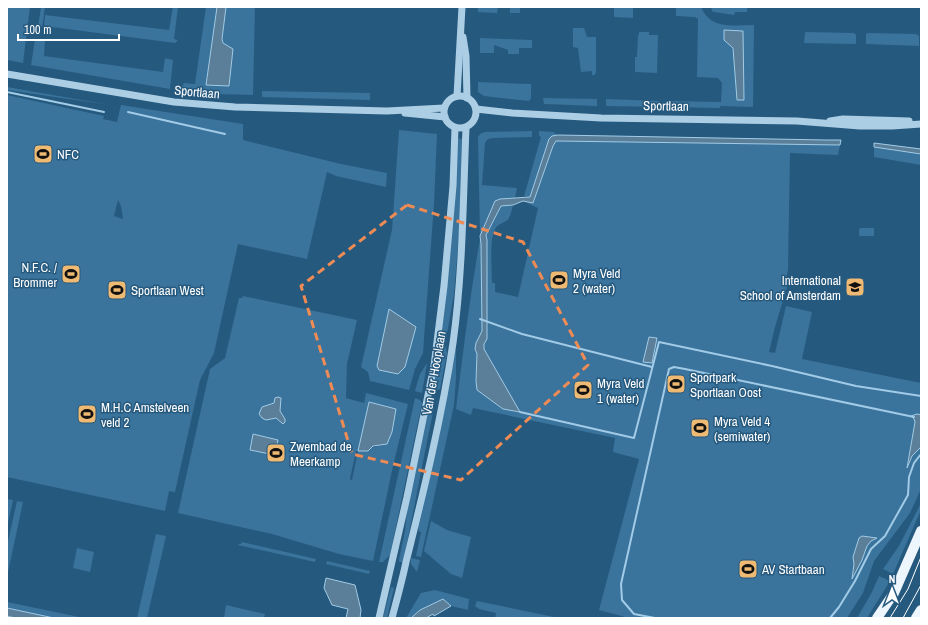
<svg xmlns="http://www.w3.org/2000/svg" width="928" height="625" font-family="'Archivo Narrow',sans-serif">
<style>
.green{fill:#3a739c;fill-rule:evenodd}
.water{fill:#5b7f99;stroke:#a1cbe6}
.lines{fill:none;stroke-linecap:round;stroke-linejoin:round}
.stream{stroke:#a1cbe6;stroke-width:2}
.minor{stroke:#accee5;stroke-width:7}
.major{stroke:#edf5fd;stroke-width:10}
.tram{stroke:#fff;stroke-width:1}
.marked{fill:none;stroke:#ef8b55;stroke-width:3;stroke-dasharray:8 5;stroke-linejoin:round}
.labels{text-anchor:middle;dominant-baseline:central;stroke-width:3;stroke-linejoin:round;paint-order:stroke}
.street-label{font-size:13px;fill:#fff;stroke:#26597e}
.poi-label{font-size:13px;fill:#fff;stroke:#26597e;text-anchor:start}
</style>
<rect width="100%" height="100%" fill="#26597e"/>
<!-- green -->
<g class="green">
<polygon points="7,7 30,7 23,63 7,60"/>
<polygon points="41,7 45,7 42,28 38,27"/>
<polygon points="173,7 178,7 174,39 178,40 175,43 44,26 45,15 169,30"/>
<polygon points="206,7 217,7 206,85 229,86 233,49 223,43 222,39 226,7 255,7 253,95 215,94 184,91 182,87 184,83 195,84"/>
<polygon points="478,7 520,7 520,13 510,13 510,8 498,7 497,13 478,12"/>
<polygon points="614,7 633,7 633,18 614,17"/>
<path d="M676,7H701C711,30 733,25 754,25L753,107L720,106V108L666,107V101L721,102L722,83L718,78L697,77L698,19L695,17L676,16ZM742,31L744,99L737,100L733,48L728,43Z"/>
<polygon points="711,7 747,7 747,12 735,12 734,15 714,12 712,11"/>
<polygon points="573,28 584,28 587,37 596,37 596,72 595,75 592,75 592,71 581,72 578,48 573,47"/>
<polygon points="639,32 649,32 649,35 658,35 657,73 635,72 635,57 637,57 638,35 639,35"/>
<polygon points="806,32 854,33 856,35 856,44 804,43 805,33"/>
<polygon points="868,33 916,34 919,36 919,46 866,44 866,34"/>
<polygon points="480,38 532,40 532,48 519,48 519,54 508,54 508,50 494,45 494,53 480,53"/>
<polygon points="35,39 45,41 44,56 163,72 165,58 173,60 170,89 31,65"/>
<polygon points="478,82 531,84 531,98 529,101 484,96 478,92"/>
<polygon points="7,87 110,105 7,90"/>
<polygon points="262,91 370,93 370,100 262,97"/>
<path d="M7,95L104,116L103,119L117,122L121,105L243,124V140L341,164L387,173L386,187L336,176L327,172L307,259L238,244L214,353L200,380L175,492L169,491L165,511L7,477ZM118,200L121,206L123,219L114,216Z"/>
<polygon points="543,98 597,99 597,106 544,104"/>
<polygon points="606,99 659,101 659,107 606,106"/>
<polygon points="399,130 437,134 434,204 423,353 415,369 409,390 370,381 368,372 361,367 392,230"/>
<polygon points="532,131 532,137 493,138 488,139 485,143 482,185 517,188 515,198 500,199 495,201 480,236 478,137 480,134 485,132"/>
<polygon points="539,131 553,132 558,135 555,135 549,139 530,197 524,196 541,137 539,136"/>
<polygon points="460,138 462,139 459,233 454,294 445,345 447,353 440,389 435,391 432,389 439,352 437,344 458,140"/>
<path d="M561,140L840,145L838,155L790,153L788,270L785,283L787,287L775,327L769,352L775,353L786,306L812,312L802,359L921,383V489L910,513L874,561L863,593L847,618H629L599,610L639,459L613,452L615,438L473,408L471,415L456,409C463,352 470,295 480,239L481,244L482,331L476,343L475,349L477,354L476,381L477,390L503,409L519,412L484,349V344L487,339V240L486,235L501,206L513,205C512,209 511,214 509,218C506,223 498,223 495,229C489,240 492,270 492,283H495V292L518,297L538,208L525,202L533,203L553,146L556,141Z"/>
<polygon points="874,147 921,154 921,165 874,157"/>
<polygon points="861,228 874,228 874,236 860,236 859,235 859,229"/>
<path d="M243,296L357,320L347,364L346,398L364,403L366,393L408,404L393,466L373,561L339,554L272,534L178,513L210,369L225,358L239,298H242ZM369,402L387,444L358,451ZM356,451H358L352,480L350,479Z"/>
<polygon points="456,347 456,379 454,405 421,557 416,556 421,532 418,531 419,529 417,528"/>
<polygon points="427,363 422,393 415,391 420,374"/>
<polygon points="415,398 420,400 422,403 390,555 383,562 379,562"/>
<path d="M430,406H433L434,408C423,459 414,511 403,562H399V559L405,531L408,501L429,407Z"/>
<polygon points="7,499 13,500 7,527"/>
<polygon points="17,501 23,502 7,577 7,546"/>
<polygon points="921,503 921,510 893,574 883,569 899,546"/>
<polygon points="431,521 447,530 471,537 462,578 451,574 424,551"/>
<polygon points="156,534 166,536 147,618 137,618"/>
<polygon points="242,542 316,559 315,562 238,545 239,544 241,544"/>
<polygon points="77,548 94,552 90,572 73,568"/>
<polygon points="411,558 420,560 417,572 411,564"/>
<polygon points="327,561 370,571 369,574 326,564"/>
<polygon points="879,576 890,581 867,618 857,618 872,592"/>
<polygon points="391,587 394,588 387,618 383,618"/>
<polygon points="435,590 469,599 468,610 451,606 443,599 420,610 411,618 406,618 421,593"/>
<polygon points="477,601 559,618 495,618 496,613 479,609 475,606"/>
<polygon points="7,602 84,618 54,618 7,608"/>
<polygon points="226,605 265,614 264,618 224,618"/>
</g>
<!-- water -->
<g class="water">
<polygon points="217,7 226,7 222,39 223,43 233,49 229,86 206,85"/>
<polygon points="724,30 743,31 744,100 737,100 733,48 724,40"/>
<polygon points="558,135 826,140 841,140 840,145 556,141 553,146 533,203 523,201 513,205 501,206 486,235 487,240 487,339 484,344 484,349 520,412 503,409 477,390 476,381 477,354 475,349 476,343 482,331 481,244 480,236 495,201 500,199 530,197 549,139 552,136"/>
<polygon points="874,143 921,149 921,154 874,147"/>
<polygon points="389,309 416,327 405,367 398,374 379,370 377,366"/>
<polygon points="649,337 657,338 652,363 643,362"/>
<polygon points="278,397 281,398 280,411 285,419 285,422 283,424 276,418 266,420 262,418 259,414 262,407 274,403 275,398"/>
<polygon points="369,402 396,409 392,432 387,444 373,446 368,451 358,451"/>
<polygon points="917,414 921,415 921,447 912,456 907,468 915,422 914,419 911,416"/>
<polygon points="253,434 278,440 275,455 250,450"/>
<polygon points="862,536 877,538 871,541 867,546 862,560 852,579 854,564 853,557 859,538"/>
<polygon points="326,578 355,585 361,610 360,618 346,618 348,609 332,605 324,588"/>
<polygon points="443,599 451,606 434,616 433,614 426,618 411,618 420,610"/>
<polygon points="7,608 54,618 15,618 7,616"/>
</g>
<g class="lines">
<!-- stream -->
<g class="stream">
<polyline points="7,92 104,112"/>
<polyline points="128,112 225,134"/>
<polyline points="480,319 522,334 652,367"/>
<polyline points="520,412 634,438 659,342 772,366 856,386 921,396"/>
<polyline points="655,618 634,614 622,600 621,584 669,369 674,367 685,369 914,417"/>
<polyline points="830,618 839,607 855,581 871,549 885,536 908,495 909,477 914,463 921,454"/>
</g>
<!-- minor -->
<g class="minor">
<polyline points="463,37 466,56 467,98"/>
<polyline points="7,74 174,102 235,107 387,111 444,108"/>
<circle cx="460" cy="112" r="16"/>
<polyline points="457,96 462,7"/>
<polyline points="476,109 512,113 601,118 797,121 860,126 892,126 921,124"/>
<polyline points="405,113 445,117"/>
<polyline points="830,121 843,119 909,121"/>
<polyline points="379,618 407,497 434,366 444,286 453,186 455,128"/>
<path d="M392,618C397,599 402,581 406,562C424,490 442,416 453,343C463,271 463,200 466,128"/>
</g>
<!-- major -->
<g class="major">
<polyline points="877,618 894,593 921,531"/>
<polyline points="916,618 921,610"/>
</g>
<!-- tram -->
<g class="tram">
<polyline points="890,618 908,589 921,557"/>
<polyline points="903,618 921,585"/>
</g>
</g>
<!-- marked area -->
<path class="marked" d="M407,205L523,242L588,365L461,480L352,454L301,286Z"/>
<!-- icons -->
<defs>
<g id="stadium-square" transform="scale(1)"><rect x="-9" y="-9" width="18" height="18" rx="4" fill="#eeb972" stroke="#26597e"/><path d="M0-5a6.5 5 0 1 0 0 10a6.5 5 0 1 0 0-10ZM-3.5-1.8h7v3.6h-7Z" fill="#111"/></g>
<g id="school-square" transform="scale(1)"><rect x="-9" y="-9" width="18" height="18" rx="4" fill="#eeb972" stroke="#26597e"/><path d="M0-5L7-2L0 1L-7-2ZM-4 1L0 2.5L4 1V4Q0 6-4 4Z" fill="#111"/></g>
</defs>
<g fill-rule="evenodd">
<use href="#stadium-square" x="43" y="154"/>
<use href="#stadium-square" x="71" y="274"/>
<use href="#stadium-square" x="559" y="280"/>
<use href="#school-square" x="855" y="287"/>
<use href="#stadium-square" x="117" y="290"/>
<use href="#stadium-square" x="676" y="384"/>
<use href="#stadium-square" x="583" y="390"/>
<use href="#stadium-square" x="87" y="414"/>
<use href="#stadium-square" x="700" y="428"/>
<use href="#stadium-square" x="276" y="453"/>
<use href="#stadium-square" x="748" y="569"/>
</g>
<g class="labels">
<!-- street labels -->
<g class="street-label">
<text transform="translate(197 92) rotate(5)">Sportlaan</text>
<text transform="translate(666 106) rotate(1)">Sportlaan</text>
<text transform="translate(434 373) rotate(-80)">Van der Hooplaan</text>
</g>
<!-- poi labels -->
<g class="poi-label">
<text x="57" y="154">NFC</text>
<text x="57" y="267" text-anchor="end">N.F.C. /<tspan x="57" dy="15">Brommer</tspan></text>
<text x="573" y="273">Myra Veld<tspan x="573" dy="15">2 (water)</tspan></text>
<text x="841" y="280" text-anchor="end">International<tspan x="841" dy="15">School of Amsterdam</tspan></text>
<text x="131" y="290">Sportlaan West</text>
<text x="690" y="377">Sportpark<tspan x="690" dy="15">Sportlaan Oost</tspan></text>
<text x="597" y="383">Myra Veld<tspan x="597" dy="15">1 (water)</tspan></text>
<text x="101" y="407">M.H.C Amstelveen<tspan x="101" dy="15">veld 2</tspan></text>
<text x="714" y="421">Myra Veld 4<tspan x="714" dy="15">(semiwater)</tspan></text>
<text x="290" y="446">Zwembad de<tspan x="290" dy="15">Meerkamp</tspan></text>
<text x="762" y="569">AV Startbaan</text>
</g>
</g>
<!-- border -->
<rect width="928" height="625" fill="none" stroke="#ffffff" stroke-width="16"/>
<!-- north arrow -->
<g transform="translate(892 589)" stroke="#26597e" stroke-width="3" paint-order="stroke">
<path d="M0-3L7 15L0 10L-7 15Z" fill="#ffffff"/>
<text y="-6" font-size="11" font-weight="bold" text-anchor="middle" fill="#ffffff">N</text>
</g>
<!-- scale -->
<path d="M18 34v6h101v-6" fill="none" stroke="#ffffff" stroke-width="2"/>
<text x="24" y="34" font-size="12" fill="#ffffff" stroke="#26597e" stroke-width="3" paint-order="stroke">100 m</text>
</svg>
